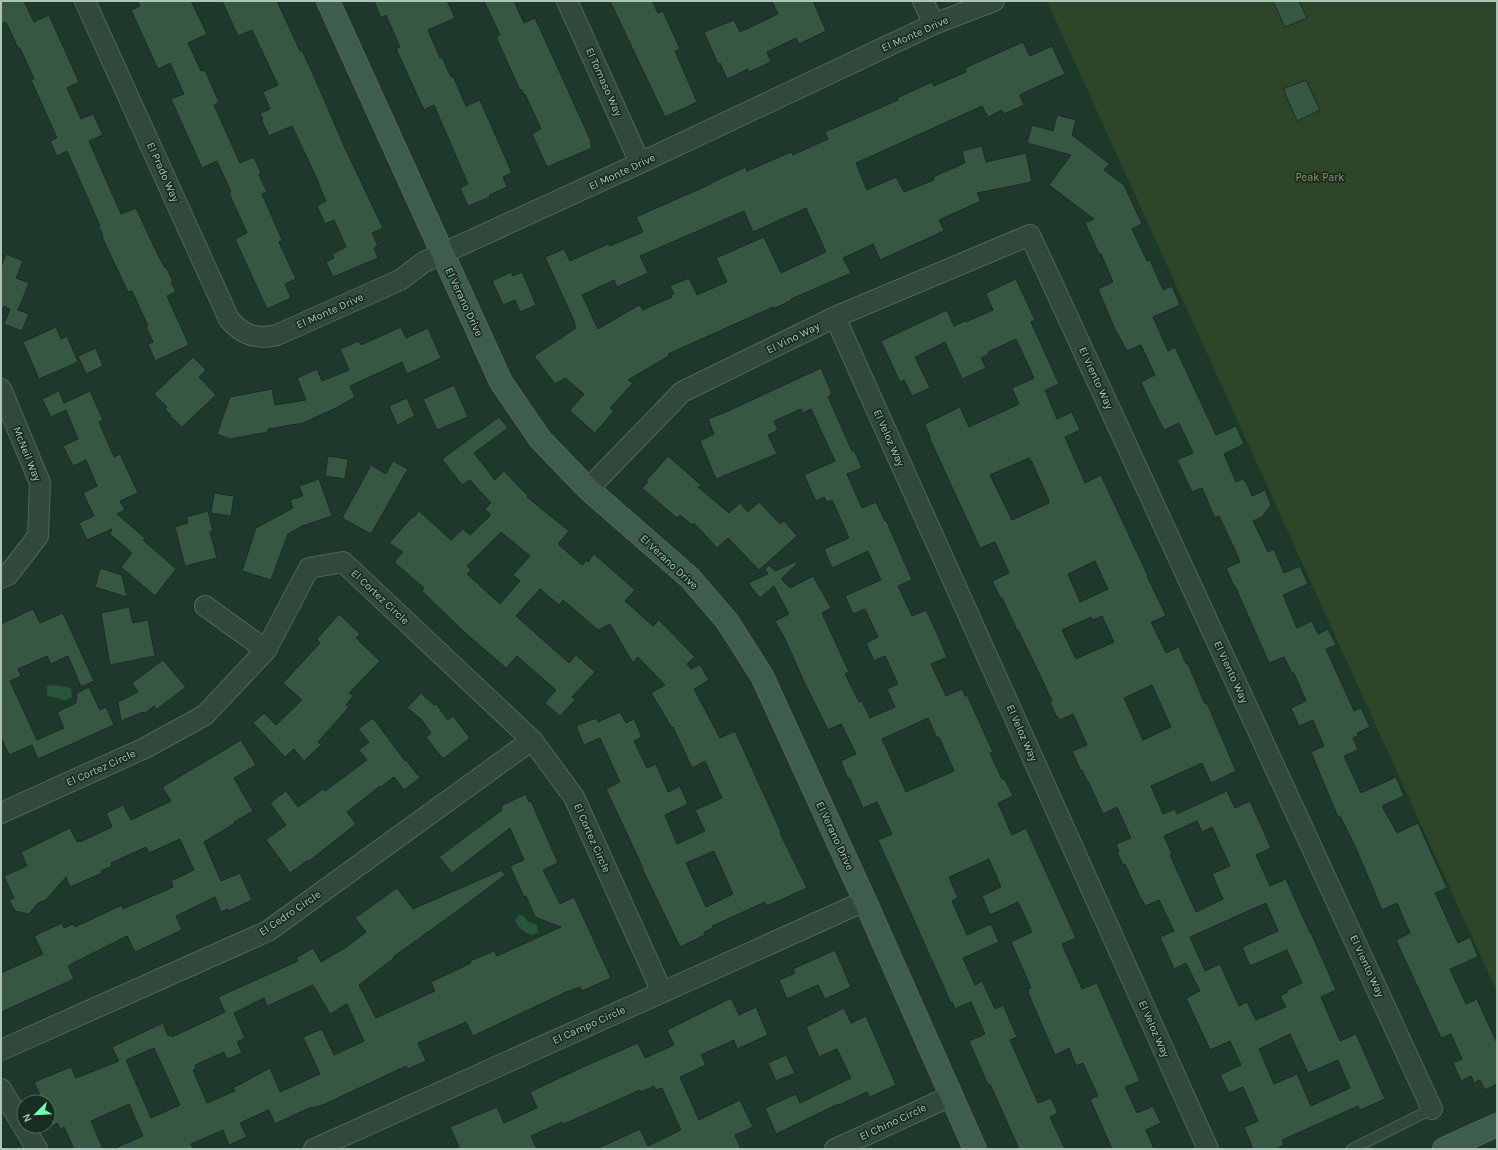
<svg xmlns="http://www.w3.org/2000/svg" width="1498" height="1150" font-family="Karla,sans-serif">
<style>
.green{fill:#2f4527}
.water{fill:#27573a}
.building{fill:#365744;stroke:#192f22;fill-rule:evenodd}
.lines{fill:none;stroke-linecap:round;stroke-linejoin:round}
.lane-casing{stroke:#4f6759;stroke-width:12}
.street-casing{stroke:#4f6759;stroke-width:22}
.secondary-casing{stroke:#4f6759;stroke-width:24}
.lane{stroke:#31493b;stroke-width:10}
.street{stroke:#31493b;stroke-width:20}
.secondary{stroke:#3f5d4d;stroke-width:22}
.labels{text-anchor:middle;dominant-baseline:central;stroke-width:3.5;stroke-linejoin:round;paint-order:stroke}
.street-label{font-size:11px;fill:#abc6b7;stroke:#172d20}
.park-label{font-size:11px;fill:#959960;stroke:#172d20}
</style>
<rect width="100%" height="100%" fill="#1d3929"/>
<!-- green -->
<polygon class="green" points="1047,1 1497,1 1497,992"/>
<!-- water -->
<g class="water">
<polygon points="56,685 71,688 72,697 65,701 54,697 47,696 47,686"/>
<path d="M519,915H523L528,922L535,924L537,926L538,932L532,935C525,933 518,928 515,921Z"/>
</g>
<!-- building -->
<g class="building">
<polygon points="1,1 24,1 34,22 49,15 79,82 67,88 81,119 93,114 103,135 89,141 121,214 136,208 156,251 165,268 166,267 173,281 171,282 176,292 167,296 189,345 155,361 148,344 153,342 146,327 148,326 132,291 128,292 102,237 103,236 99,227 100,226 67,151 57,156 50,141 57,138 31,80 34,79 20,48 18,48 6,22 1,24"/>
<polygon points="137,1 191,1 207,34 188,43 201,71 205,70 219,102 214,105 240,163 254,157 261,173 259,175 267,192 262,194 282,240 279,242 296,279 285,284 291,298 267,309 235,239 247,233 229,193 231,192 217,161 202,168 171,99 184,94 170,63 158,69 131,10 140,6"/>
<polygon points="222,1 277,1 300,51 302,50 320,90 344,146 383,228 372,233 378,246 374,248 378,258 333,277 326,262 334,258 332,254 346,247 334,220 325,224 317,206 326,201 318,183 319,183 292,126 269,136 261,119 263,119 260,113 270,109 263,92 278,85 252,30 238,36"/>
<polygon points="374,1 447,1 455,18 428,30 440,58 442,57 451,77 453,76 466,106 480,100 512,173 503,177 507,187 489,195 490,197 468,206 460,188 468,184 434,105 424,110 396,49 400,47 386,15 381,18"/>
<polygon points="484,1 514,1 524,23 535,18 591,141 590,144 592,148 547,167 532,134 541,129 525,94 524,95 521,89 520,90 496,37 500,35"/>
<polygon points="610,1 652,1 658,13 663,11 680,49 675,51 697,102 665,117"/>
<polygon points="772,1 813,1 826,31 799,44 796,38 767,52 771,62 749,72 748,69 727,79 720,63 718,64 704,32 734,20 740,32 778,14"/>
<polygon points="1273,1 1299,1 1307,18 1285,27"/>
<path d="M1023,42L1030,56L1052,46L1065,74L1021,94L1020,96L1024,105L1004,114L1002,110L988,117L982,106L856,163L867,190L896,177L904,192L934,180L933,177L965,163L962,151L982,146L986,162L1026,153L1032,182L977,193L981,201L939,220L944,231L880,260L873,244L843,258L851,273L791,299L792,300L773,309V307L668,354L669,356L628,380L633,383L610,408L614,411L595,433L572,413L570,410L584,394L565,378L555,384L534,356L576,328L574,323H575L545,257L564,249L570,261L608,244L610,246L643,232L636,217L711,184V183L746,167L747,171L791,152L793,155L828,139L825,132L898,100L897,98L932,82L934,86L966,72L965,68ZM806,208L826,252L781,273L764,237L716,258L727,282L697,295L689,278L670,286L674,294L671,295L672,297L643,310L639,305L598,329L582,295L614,280L617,287L648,273L640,256L744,211L753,232Z"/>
<polygon points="1306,80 1320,110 1297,121 1283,89"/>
<polygon points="1057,115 1076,120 1072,135 1111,165 1108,165 1104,170 1124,185 1142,224 1132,229 1147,261 1150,260 1163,290 1172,286 1180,305 1153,317 1168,351 1175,347 1216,435 1236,426 1244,444 1224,454 1236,482 1243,479 1245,482 1246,482 1252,496 1265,490 1271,505 1262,517 1253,521 1268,552 1274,549 1284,573 1300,566 1308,584 1283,595 1297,628 1312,621 1318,634 1328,629 1336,645 1326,649 1354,711 1361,708 1370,727 1357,733 1358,736 1353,738 1358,750 1344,756 1361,793 1396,777 1404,796 1382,806 1397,833 1418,823 1447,888 1435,893 1458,943 1470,937 1478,957 1450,969 1466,1004 1477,999 1497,1043 1497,1084 1485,1090 1480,1080 1474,1083 1471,1076 1461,1081 1453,1063 1462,1059 1451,1034 1441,1038 1396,940 1410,933 1397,903 1382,910 1355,846 1340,816 1338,817 1311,752 1324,746 1313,720 1299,726 1291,708 1306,701 1294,673 1292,673 1284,657 1269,663 1235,586 1234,586 1226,568 1240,562 1236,552 1219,516 1215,518 1202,488 1192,492 1177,460 1193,453 1179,423 1164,430 1149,400 1141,382 1155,375 1141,345 1127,351 1115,329 1098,289 1113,282 1101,254 1099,254 1085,223 1094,219 1049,185 1071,155 1027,143 1032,125 1053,131"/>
<polygon points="6,254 23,261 16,278 29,283 18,310 29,314 22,331 4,324 10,309 4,306 1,313 1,267"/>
<polygon points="511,272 513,276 522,272 536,305 520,312 515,300 503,305 492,281"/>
<path d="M1016,279L1035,320L1031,322L1059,384L1045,390L1057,419L1072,412L1080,430L1065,437L1085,483L1101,475L1148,576H1147L1166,616L1151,622L1166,653L1179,647L1186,664H1188L1205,704L1207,703L1236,771L1211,783L1202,763L1151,786L1163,814L1175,809L1177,814L1227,791L1235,808L1250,801L1271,848L1256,855L1270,886L1286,879L1310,933H1311L1336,990L1321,997L1340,1041L1356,1034L1385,1099L1360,1110L1358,1106L1282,1140L1284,1145L1276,1149H1253L1244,1127L1258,1121L1243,1087L1229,1093L1220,1075L1241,1065L1230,1041L1210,1050L1186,998L1200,991L1186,963L1174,969L1160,937L1174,931L1159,900L1145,906L1143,901H1142L1125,864L1123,865L1117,852L1119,851L1116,844L1131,838L1117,807L1103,814L1088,781H1087L1082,770L1081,771L1072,751L1087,745L1073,714L1060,720L1057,716H1056L1050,702L1052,701L1038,671L1018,630H1017L1002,598L1001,599L992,581L1009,573L995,542L980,548L929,437H930L925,425V424L960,407L969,427L1019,404L1012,388L1034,378L1016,339L988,352L989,354L981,358L986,368L962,379L945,342L915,357L930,388L912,396L904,380L900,382L881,341L947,310L954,326L965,321L966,322L993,310L986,294V293ZM1029,458L1030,461L1031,460L1049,500H1048L1049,503L1012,520L990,475ZM1095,561L1108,589L1080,602L1068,574ZM1102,616L1114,642L1076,659L1062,630L1091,617L1093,620ZM1152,685L1171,727L1143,740L1124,698ZM1197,821L1202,832L1212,827L1230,866L1212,874L1223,899L1196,912L1170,855L1172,854L1164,836ZM1266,903L1278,931L1242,947L1250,966L1287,950L1302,983L1287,990L1288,992L1280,996L1286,1007L1256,1020L1247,1002L1239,1006L1220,964L1205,971L1190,937ZM1290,1034L1308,1073L1338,1060L1350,1088L1311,1106L1297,1074L1274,1084L1259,1049Z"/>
<polygon points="56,327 61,339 67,336 78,362 39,379 23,342"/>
<polygon points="401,327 406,338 428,328 441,358 407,374 402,362 350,386 355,397 338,407 303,423 268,429 268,432 230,439 217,434 230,397 272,389 275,405 306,400 297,378 317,369 322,381 349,370 340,349 359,341 361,345"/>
<polygon points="96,348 103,366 86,374 78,356"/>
<polygon points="193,357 206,370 199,377 216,395 182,427 170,416 171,415 165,409 167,407 154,394"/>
<path d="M821,368L832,394L828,397L852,451L854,450L862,468L847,474L862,508L876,502L885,521L886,520L912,580L898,586L912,616L926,610L934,627L947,657L931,664L946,696L962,689L965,696L967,695L993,752L990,753L1002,779L1004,778L1013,796L998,803L1012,835L1026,828L1076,938L1062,944L1082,989L1097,983L1140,1081L1125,1087L1137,1113L1153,1106L1161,1123L1146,1130L1154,1149H1112L1090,1099L1098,1096L1083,1063L1076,1066L1069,1048L1055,1055L1029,995L1028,989L1031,988L1011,942L1032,932L1018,902L990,915L982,896L1001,887L989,859L949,877L958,898L952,901L967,935L991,924L999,942L963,958L975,985L982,981L995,1009L1003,1005L1017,1037L1010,1040L1038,1103L1051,1098L1058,1113L1050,1117L1065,1149H1019L990,1084L988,1085L969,1041L985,1034L971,1002L955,1009L952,1002L951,1003L878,840L892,834L877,802L863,808L850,779L847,777L842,764L841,761L856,754L841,724L828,730L805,684L786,641L775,621L789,614L774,586L760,598L748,583L768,574L765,569L769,565L775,571L795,562L797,564L781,579L790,588L813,576L831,608L822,613L849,672L845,674L859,702L862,701L870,718L895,707L887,689L898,684L885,656L874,661L866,643L878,637L865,609L853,614L845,596L881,580L868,551L832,568L824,549L849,538L832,500L827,502L824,497L816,501L804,475L835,461L811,409L803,413L801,409L774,421L778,430L768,435L777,454L716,479L700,441L714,434L708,419L726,412ZM928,718L937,738L939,737L954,771L906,792L882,739Z"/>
<polygon points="454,385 468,417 437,430 423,399"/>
<polygon points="59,391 64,403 90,391 103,420 99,422 114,457 120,454 138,493 120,501 125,510 117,514 145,538 143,540 176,569 155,596 121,567 132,553 110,534 112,529 87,540 79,523 94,516 83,493 97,486 86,460 73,466 63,446 78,439 66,410 51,417 42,399"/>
<polygon points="407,398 415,416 397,425 389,406"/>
<path d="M499,417L508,428L474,453L495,480L504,471L528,496L527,497L569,531L558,544L582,565L586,560L588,562L594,554L635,590L625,601L653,626L659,620L695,657L687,664L691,669L700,665L709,680L694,689L720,738L735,731L781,832L780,833L807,888L767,906L765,902L712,926L713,928L704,932L705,935L680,947L642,868H643L606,789L620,782L600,738L584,745L576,726L596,718L598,722L620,712L626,723L634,719L642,737L634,741L647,768L656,764L668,792L680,786L688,804L665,815L677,844L705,831L695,810L722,798L705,761L692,768L673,727L672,728L651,693L665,685L638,657L633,663L610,624L598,630L563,600L559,605L540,589L516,616L569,663L576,655L595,672L572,697L575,700L560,716L545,703L556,690L517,656L506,668L463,631L422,591L424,588L394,562L403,552L389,543L412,517L413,518L419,511L451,540L463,529L470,535L491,515L485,509L491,503L470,480L462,485L442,459ZM501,532L530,556L513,575L520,581L500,604L467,574L471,570L467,566ZM714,851L733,894L706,907L686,863Z"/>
<polygon points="328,456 348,459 345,479 325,476"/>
<polygon points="668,456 702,486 698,487 729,513 740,503 748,512 759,502 780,524 784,521 797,536 759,570 728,538 717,548 694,523 692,525 680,515 677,518 642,488 648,482 646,481"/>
<polygon points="393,461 408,469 371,534 342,518 371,465 386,474"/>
<polygon points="319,479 332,516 302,526 288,534 271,580 242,571 256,528 293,508 290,500 303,496 299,486"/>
<polygon points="214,493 234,496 231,516 211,513"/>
<polygon points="208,511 213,531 210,532 217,558 185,566 175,527 188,523 186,517"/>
<polygon points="100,568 122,575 127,597 95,587"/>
<polygon points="129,607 133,623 148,620 155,656 110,665 101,613"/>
<polygon points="33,609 40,623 63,613 94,681 81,687 68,656 51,664 47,656 18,669 21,676 10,681 37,740 64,728 57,712 76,703 77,693 89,687 100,710 106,707 114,725 38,759 32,745 9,755 1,737 1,624"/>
<polygon points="339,614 360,634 356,638 380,661 349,693 353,696 346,705 349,707 318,742 321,745 304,761 294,749 285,757 253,723 264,713 276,725 302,700 283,683 320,643 317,639"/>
<polygon points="163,660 186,687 157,709 154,706 144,714 143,712 121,721 118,702 138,692 132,683"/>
<polygon points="421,693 434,705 436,704 448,720 453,716 470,738 443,759 426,737 431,733 421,719 407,708"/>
<polygon points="373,718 405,761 406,760 420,778 404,790 394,777 381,787 380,786 347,812 356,824 309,861 308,860 290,873 266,840 286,825 270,803 286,791 298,807 323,789 325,791 367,760 359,750 369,742 358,729"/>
<polygon points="241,740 256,765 234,778 253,811 234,822 235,823 204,842 221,881 240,873 252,900 229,911 228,909 221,912 215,897 176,916 182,930 135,952 127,936 71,964 71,965 68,966 74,979 1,1012 1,973 43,954 34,936 62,923 64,928 73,924 75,927 122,905 123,909 173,887 171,881 194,870 180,839 149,853 146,847 111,863 112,866 101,871 102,873 70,887 66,877 46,900 38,903 29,914 15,911 9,900 14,898 4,876 27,866 21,852 70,828 77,842 79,841 80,842 112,827 106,813 123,805 131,820 171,801 162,787"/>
<path d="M526,794L529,802L531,801L558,863L543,870L560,904L574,897L611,978L582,991L580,987L566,992L473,1036L466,1022L418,1043L426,1061L408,1069L406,1066L325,1104L313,1108L311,1107L275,1124L269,1110L266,1111L240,1123L247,1137L229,1145L223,1130L191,1144L193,1149H113L143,1136L129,1104L91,1121L103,1149H74L64,1127L60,1129L57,1123L53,1126L48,1115V1102H43L34,1082L71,1067L76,1078L119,1061L112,1047L163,1023L168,1036L171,1035L172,1037L202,1023L225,1012L218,997L298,961L296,958L313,948L321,962L345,948L366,932L355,918L397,888L413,909L502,870L505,875L460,909L393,957L394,958L359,985L376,1018L435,991L431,982L471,963L470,961L494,951L497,956L561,927L535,917L526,896L524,897L510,866L524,860L510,828L452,873L439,857L502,810L501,806ZM313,985L330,1014L347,1004L364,1041L334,1055L322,1029L303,1037L320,1074L280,1092L270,1068L233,1088L235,1091L207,1103L193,1070L196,1069L195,1065L224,1052L227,1059L242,1053L237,1042L245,1038L234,1013L264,998L267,1006ZM154,1048L180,1105L151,1118L126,1060Z"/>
<polygon points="835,950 851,987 825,999 818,985 787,999 779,980 795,973 793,969"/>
<polygon points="731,998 739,1015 756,1007 768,1035 737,1049 734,1040 701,1055 706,1065 680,1077 699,1120 740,1100 753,1127 735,1135 741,1149 597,1149 640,1129 648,1146 681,1130 662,1088 656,1090 654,1086 641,1092 640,1090 564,1124 562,1122 531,1136 537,1149 460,1149 450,1127 497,1107 504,1123 537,1108 530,1092 583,1067 638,1043 645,1058 674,1045 667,1030"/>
<polygon points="844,1008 851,1023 866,1016 896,1085 870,1097 867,1092 839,1105 838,1104 776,1134 765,1108 796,1094 800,1103 851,1078 837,1049 819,1057 806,1027"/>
<polygon points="786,1055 795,1073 776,1081 768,1063"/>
</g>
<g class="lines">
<!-- lane casing -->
<g class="lane-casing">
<polyline id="lane" points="1352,1149 1432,1109"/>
</g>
<!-- street casing -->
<g class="street-casing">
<g id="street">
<path d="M85,1L229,319C242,335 257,340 277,335L400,280L424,262L640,163L934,24L994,1"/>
<polyline points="567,1 640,163"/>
<polyline points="923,1 934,24"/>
<polyline points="835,317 1208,1149"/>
<polyline points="1,389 40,483 38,536 8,575 1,578"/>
<polyline points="588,489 682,392 835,317 1030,235 1432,1109"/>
<polyline points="205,606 266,650"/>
<polyline points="1,813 145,748 205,715 266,650 309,568 343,562 532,740 574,797 662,992"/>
<polyline points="1,1050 268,931 532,740"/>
<polyline points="1,1089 37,1149"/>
<polyline points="314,1149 865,901"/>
<polyline points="835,1149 951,1096"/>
</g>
</g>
<!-- secondary casing -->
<g class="secondary-casing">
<g id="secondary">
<polyline points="328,1 501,382 540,439 588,489 690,578 727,621 762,676 865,901 975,1149"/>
<polyline points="1444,1149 1497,1125"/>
</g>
</g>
<!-- lane -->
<use href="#lane" class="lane"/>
<!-- street -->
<use href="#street" class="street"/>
<!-- secondary -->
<use href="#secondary" class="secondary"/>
</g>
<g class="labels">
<!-- street labels -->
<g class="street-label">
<text transform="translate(915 34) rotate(-24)">El Monte Drive</text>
<text transform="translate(604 82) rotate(66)">El Tomaso Way</text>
<text transform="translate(163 172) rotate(66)">El Prado Way</text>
<text transform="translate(622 172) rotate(-25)">El Monte Drive</text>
<text transform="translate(464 302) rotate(65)">El Verano Drive</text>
<text transform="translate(330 311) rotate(-24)">El Monte Drive</text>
<text transform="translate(793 338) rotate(-26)">El Vino Way</text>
<text transform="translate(1096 378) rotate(65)">El Viento Way</text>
<text transform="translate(889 438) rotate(66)">El Veloz Way</text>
<text transform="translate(27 454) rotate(68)">McNeil Way</text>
<text transform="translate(669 562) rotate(43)">El Verano Drive</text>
<text transform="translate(380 597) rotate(43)">El Cortez Circle</text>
<text transform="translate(1231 672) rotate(65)">El Viento Way</text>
<text transform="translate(1022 733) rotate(66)">El Veloz Way</text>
<text transform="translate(101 768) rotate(-24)">El Cortez Circle</text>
<text transform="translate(835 836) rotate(65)">El Verano Drive</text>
<text transform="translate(592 838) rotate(66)">El Cortez Circle</text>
<text transform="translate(290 913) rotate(-34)">El Cedro Circle</text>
<text transform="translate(1367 966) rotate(65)">El Viento Way</text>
<text transform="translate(589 1025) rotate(-24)">El Campo Circle</text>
<text transform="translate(1154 1029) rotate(66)">El Veloz Way</text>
<text transform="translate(893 1122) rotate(-25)">El Chino Circle</text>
</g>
<!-- park labels -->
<g class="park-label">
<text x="1320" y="177">Peak Park</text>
</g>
</g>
<!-- border -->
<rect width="1498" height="1150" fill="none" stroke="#abc6b7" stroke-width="4"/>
<!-- north arrow -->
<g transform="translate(36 1114) rotate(246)"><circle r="19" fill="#172d20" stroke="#526a5c"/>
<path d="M0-3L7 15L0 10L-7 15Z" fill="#77ffb5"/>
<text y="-6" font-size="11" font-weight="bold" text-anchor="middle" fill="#abc6b7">N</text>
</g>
</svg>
